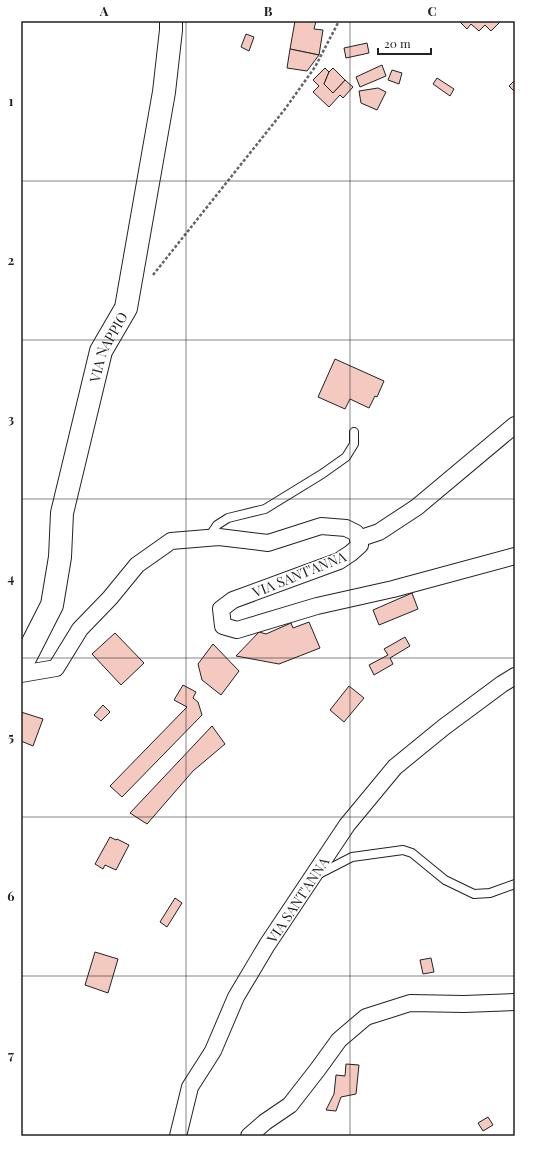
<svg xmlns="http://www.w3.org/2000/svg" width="536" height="1157" font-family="'Playfair Display',serif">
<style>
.building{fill:#f3c9c0;stroke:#222}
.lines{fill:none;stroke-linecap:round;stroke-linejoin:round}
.lane-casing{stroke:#222;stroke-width:10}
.street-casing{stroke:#222;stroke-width:18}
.secondary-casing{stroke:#222;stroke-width:24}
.path{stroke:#646464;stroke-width:2.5;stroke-dasharray:3 2;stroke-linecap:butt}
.lane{stroke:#fff;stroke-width:8}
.street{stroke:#fff;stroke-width:16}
.secondary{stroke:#fff;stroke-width:22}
.grid{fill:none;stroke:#222;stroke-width:1;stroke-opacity:0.55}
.labels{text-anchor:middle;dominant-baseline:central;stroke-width:3;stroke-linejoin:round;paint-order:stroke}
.street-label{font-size:14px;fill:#222;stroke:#fff}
.neatline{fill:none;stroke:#222;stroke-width:1.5}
.grid-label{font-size:13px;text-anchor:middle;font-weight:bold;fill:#222}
</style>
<rect width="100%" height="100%" fill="#fff"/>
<!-- building -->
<g class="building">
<polygon points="295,21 316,21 314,29 323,30 319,55 290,49"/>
<polygon points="459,21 501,21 491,31 485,25 479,31 471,24 467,29"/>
<polygon points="246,34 254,37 249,51 241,47"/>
<polygon points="367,43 369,53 346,58 344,48"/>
<polygon points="290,49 319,55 307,71 287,68"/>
<polygon points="382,65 386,76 360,87 356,77"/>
<polygon points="325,68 329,72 324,84 333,93 345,80 353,87 343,98 340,95 329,107 313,92 319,86 313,80"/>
<polygon points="333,68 345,80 333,93 324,84 329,72"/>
<polygon points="392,70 402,73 399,84 388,80"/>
<polygon points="437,78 454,89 450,96 433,84"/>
<polygon points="515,80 515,92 509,86"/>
<polygon points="378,88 386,92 377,110 361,103 359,91"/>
<polygon points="335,359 384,381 377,397 375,396 369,408 350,399 345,409 318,397"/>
<polygon points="412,593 418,609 379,625 373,610"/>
<polygon points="309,622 320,648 279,664 236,656 259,632 266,634 291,623 293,628"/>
<polygon points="115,633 144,663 121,685 92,654"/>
<polygon points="405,637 410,646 390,658 393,664 374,675 369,665 388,655 384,649"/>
<polygon points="213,644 239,671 221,695 202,680 198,664"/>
<polygon points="183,685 196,692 193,698 198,702 202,715 122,797 110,786 187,707 174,700"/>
<polygon points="349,686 364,698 344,722 330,710"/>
<polygon points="103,705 110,712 101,721 94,715"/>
<polygon points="21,712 43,719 33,746 21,741"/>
<polygon points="212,726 225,744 193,771 147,824 130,813"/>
<polygon points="110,837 116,840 117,839 129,845 116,870 105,865 103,869 95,864"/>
<polygon points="175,898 182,903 167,927 160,922"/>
<polygon points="95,952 118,959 108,993 85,985"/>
<polygon points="431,958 434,972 423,974 420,960"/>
<polygon points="346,1064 359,1065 356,1094 341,1097 336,1111 326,1110 334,1094 336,1075 345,1076"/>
<polygon points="488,1117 493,1125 483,1131 478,1123"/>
</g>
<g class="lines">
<!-- lane casing -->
<g class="lane-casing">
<g id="lane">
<polyline points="209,537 217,525 228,518 265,509 322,474 346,457 354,444 354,432"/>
<polyline points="317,875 352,857 403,850 412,853 445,880 474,894 490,893 515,884"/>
</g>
</g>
<!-- street casing -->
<g class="street-casing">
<g id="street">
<polyline points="358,539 379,532 417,507 515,425"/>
<polyline points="21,674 56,668 80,629 110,598 137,565 171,541 219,537 268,543 321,526 346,528 356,533 360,545 351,553 339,561 233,600 221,609 223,626 237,630 317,606 393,589 515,556"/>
<path id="s1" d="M178,1136L190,1087L213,1051L236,997L267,945L347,825L395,767L444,727L502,684L515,676"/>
<polyline points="249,1136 265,1122 290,1105 318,1069 339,1040 366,1017 410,1003 464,1004 515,1002"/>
</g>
</g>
<!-- secondary casing -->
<g class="secondary-casing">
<g id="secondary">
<path id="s2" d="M21,666L52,605L60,557L62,513L101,351L126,308L164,92L171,30V21"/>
</g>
</g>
<!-- path -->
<polyline class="path" points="153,275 285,109 315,67 339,21"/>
<!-- lane -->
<use href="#lane" class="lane"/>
<!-- street -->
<use href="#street" class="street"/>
<!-- secondary -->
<use href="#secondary" class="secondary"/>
</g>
<!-- grid -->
<path class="grid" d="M186,21V1136M350,21V1136M21,181H515M21,340H515M21,499H515M21,658H515M21,817H515M21,976H515"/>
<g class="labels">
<!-- street labels -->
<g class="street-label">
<text stroke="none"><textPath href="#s2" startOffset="334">VIA NAPPIO</textPath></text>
<text transform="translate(299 574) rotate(-22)">VIA SANT'ANNA</text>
<text stroke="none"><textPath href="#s1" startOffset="267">VIA SANT'ANNA</textPath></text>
</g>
</g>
<!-- border -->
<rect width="536" height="1157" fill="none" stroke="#ffffff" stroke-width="44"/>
<!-- scale -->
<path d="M378 48v6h53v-6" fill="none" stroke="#222222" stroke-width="2"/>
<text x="384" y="48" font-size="12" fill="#222222" stroke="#ffffff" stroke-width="3" paint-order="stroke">20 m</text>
<rect x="22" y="22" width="492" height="1113" class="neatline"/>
<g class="grid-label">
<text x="104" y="16">A</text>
<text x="268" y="16">B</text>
<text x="432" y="16">C</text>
<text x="11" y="106">1</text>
<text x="11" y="265">2</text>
<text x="11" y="424">3</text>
<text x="11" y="583">4</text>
<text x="11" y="742">5</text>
<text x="11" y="901">6</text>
<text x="11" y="1060">7</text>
</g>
</svg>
